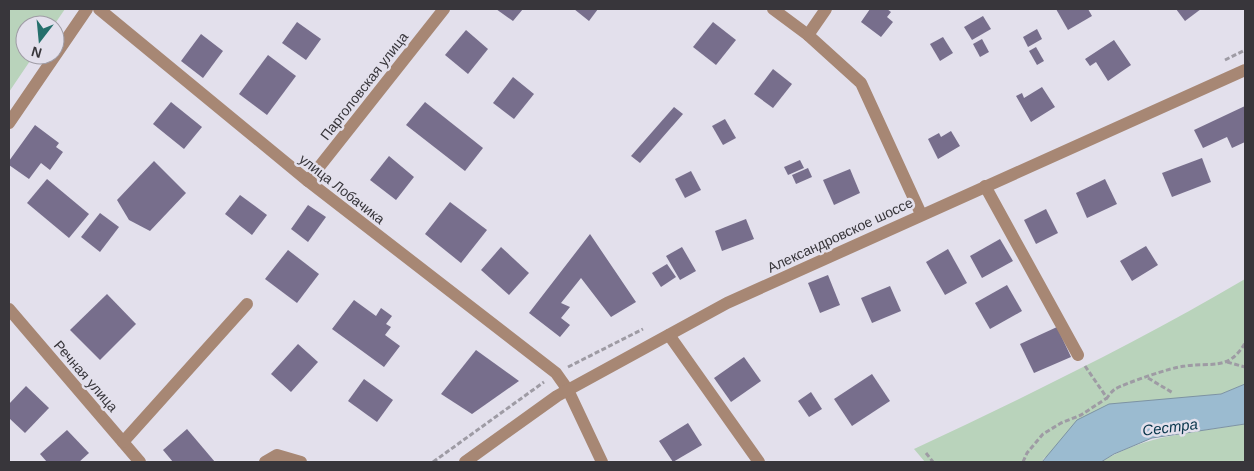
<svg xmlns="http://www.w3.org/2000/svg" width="1254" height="471" font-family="Arial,sans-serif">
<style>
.green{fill:#b9d3bb}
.water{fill:#9bbbd0;stroke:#7d93a3}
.building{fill:#776e8c}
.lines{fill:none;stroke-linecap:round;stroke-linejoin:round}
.path{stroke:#9e9ba4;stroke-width:3;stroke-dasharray:5 2.5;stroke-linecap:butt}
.minor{stroke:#a78774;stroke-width:12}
.labels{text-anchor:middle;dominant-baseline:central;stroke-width:5;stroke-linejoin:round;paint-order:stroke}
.street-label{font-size:14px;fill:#38363b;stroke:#e3e0ec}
.water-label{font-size:15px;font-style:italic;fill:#063349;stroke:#e3e0ec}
</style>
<rect width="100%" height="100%" fill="#e3e0ec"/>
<!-- green -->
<g class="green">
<polygon points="9,9 65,9 54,25 25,25 25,55 34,55 9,92"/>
<path d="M1245,279V384L1221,394L1175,399L1044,458L1042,462H925L914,449C1027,396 1138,342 1245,279Z"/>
<path d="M1245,424V462H1101C1147,434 1193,433 1245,424Z"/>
</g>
<!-- water -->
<polygon class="water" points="1245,384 1245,424 1152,438 1114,454 1101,462 1042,462 1077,420 1109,404 1221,394"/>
<!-- building -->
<g class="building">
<polygon points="496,9 523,9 513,21"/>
<polygon points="574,9 598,9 589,21"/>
<polygon points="870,9 887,9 891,12 887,17 893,22 881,37 861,22"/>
<polygon points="1056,9 1088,9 1092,16 1068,30"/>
<polygon points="1176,9 1201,9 1185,21"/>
<polygon points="983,16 991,29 972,40 964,27"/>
<polygon points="297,22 321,39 306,60 282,43"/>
<polygon points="713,22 736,40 716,65 693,47"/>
<polygon points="1037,29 1042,39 1028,47 1023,37"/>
<polygon points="466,30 488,49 468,74 445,55"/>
<polygon points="201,34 223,51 203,78 181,61"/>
<polygon points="943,37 953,53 940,61 930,44"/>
<polygon points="982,39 989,52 980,57 973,44"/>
<polygon points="1114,40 1131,65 1108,81 1096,62 1090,66 1085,59"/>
<polygon points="1036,47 1044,61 1037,65 1029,51"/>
<polygon points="268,55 296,76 267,115 239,94"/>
<polygon points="773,69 792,84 773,108 754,94"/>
<polygon points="513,77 534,94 514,119 493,103"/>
<polygon points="1042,87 1055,107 1031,122 1016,96 1022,93 1024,98"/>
<polygon points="171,102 202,127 184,149 153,124"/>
<polygon points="425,102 483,148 465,171 406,125"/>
<polygon points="1245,106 1245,142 1232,148 1227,137 1203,148 1194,130"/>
<polygon points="674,107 683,114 640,163 631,156"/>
<polygon points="725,119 736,138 723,145 712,126"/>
<polygon points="35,125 59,143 56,147 63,152 50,170 41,163 29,179 9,165 9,161"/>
<polygon points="951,131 960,146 938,159 928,139 939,133 941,137"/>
<polygon points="389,156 414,177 396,200 370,180"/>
<polygon points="1202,158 1211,182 1172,197 1162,173"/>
<polygon points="800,160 804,168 788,175 784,167"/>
<polygon points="154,161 186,193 150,231 129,220 117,200"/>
<polygon points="808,168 812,177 796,184 792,175"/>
<polygon points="850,169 860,193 834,205 823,180"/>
<polygon points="691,171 701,190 685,198 675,179"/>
<polygon points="47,179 89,214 69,238 27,203"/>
<polygon points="1105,179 1117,204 1087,218 1076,193"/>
<polygon points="240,195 267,215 252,235 225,214"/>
<polygon points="450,202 487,230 461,263 425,234"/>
<polygon points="308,205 326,217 308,242 291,229"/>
<polygon points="1046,209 1058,233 1036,244 1024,220"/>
<polygon points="100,213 119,227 100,252 81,237"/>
<polygon points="746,219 754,239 722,251 715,231"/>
<polygon points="590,234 636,302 611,317 581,278 561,303 570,307 561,318 570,325 560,337 529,313"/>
<polygon points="1000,239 1013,261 982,278 970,256"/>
<polygon points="1146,246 1158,265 1132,281 1120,261"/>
<polygon points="501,247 529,273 509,295 481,270"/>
<polygon points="682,247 696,271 680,280 666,256"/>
<polygon points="948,249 967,283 945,295 926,262"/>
<polygon points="288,250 319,274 297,303 265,279"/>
<polygon points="667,264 676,277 661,287 652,273"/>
<polygon points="828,275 840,305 820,313 808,283"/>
<polygon points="1007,285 1022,311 990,329 975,303"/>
<polygon points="890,286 901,311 872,323 861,298"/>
<polygon points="107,294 136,324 100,360 70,330"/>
<polygon points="354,300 376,316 381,308 392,316 386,324 391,327 385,335 400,346 384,367 332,329"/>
<polygon points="1057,327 1071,357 1034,373 1020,344"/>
<polygon points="298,344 318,362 291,392 271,374"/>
<polygon points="476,350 519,381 472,414 441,394"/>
<polygon points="744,357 761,381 731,402 714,378"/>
<polygon points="872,374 890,401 852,426 834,399"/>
<polygon points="364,379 393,400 377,422 348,401"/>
<polygon points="26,386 49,408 25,433 9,418 9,404"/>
<polygon points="811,392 822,409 809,417 798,401"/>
<polygon points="688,423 702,445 673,462 659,441"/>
<polygon points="187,429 215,462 173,462 163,450"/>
<polygon points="67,430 89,453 79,462 47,462 40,454"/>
</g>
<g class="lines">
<!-- path -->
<g class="path">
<polyline points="1225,60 1245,50"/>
<polyline points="1227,362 1245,367"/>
<path d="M1085,366L1107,398C1109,395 1112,391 1115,389C1126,383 1172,367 1185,366C1212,362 1229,371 1245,343"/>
<polyline points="568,367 643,329"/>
<polyline points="1148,378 1173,393"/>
<polyline points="926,453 933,462"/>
<polyline points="433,462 544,382"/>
<polyline points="1023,462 1027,453 1043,434 1061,423 1081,415 1107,398"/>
</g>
<!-- minor -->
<g class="minor">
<polyline points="99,9 308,181 556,373 568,390 602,462"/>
<polyline points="773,9 808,35 861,83 921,214"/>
<polyline points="808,35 826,9"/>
<polyline points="9,123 87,9"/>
<polyline points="308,181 444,9"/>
<polyline points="985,186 1078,355"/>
<polyline points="9,309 140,462"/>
<polyline points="669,335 759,462"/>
<polyline points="123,442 247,304"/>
<polyline points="265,462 277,455 301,462"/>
<polyline points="465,462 557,396 727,303 1245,70"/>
</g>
</g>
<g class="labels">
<!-- street labels -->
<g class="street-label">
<text transform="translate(364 86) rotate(-52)">Парголовская улица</text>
<text transform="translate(342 189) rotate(38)">улица Лобачика</text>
<text transform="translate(840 235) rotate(-25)">Александровское шоссе</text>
<text transform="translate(86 376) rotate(49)">Речная улица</text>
</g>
<!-- water labels -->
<g class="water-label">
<text transform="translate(1170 427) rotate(-7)">Сестра</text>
</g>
</g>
<!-- border -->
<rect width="1254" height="471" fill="none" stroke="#38363b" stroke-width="20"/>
<!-- north arrow -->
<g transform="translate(40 40) rotate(196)"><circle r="24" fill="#e3e0ec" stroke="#9f9ca5"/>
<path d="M0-4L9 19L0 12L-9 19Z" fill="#256f6c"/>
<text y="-8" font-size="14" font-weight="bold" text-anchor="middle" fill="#38363b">N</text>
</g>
</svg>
